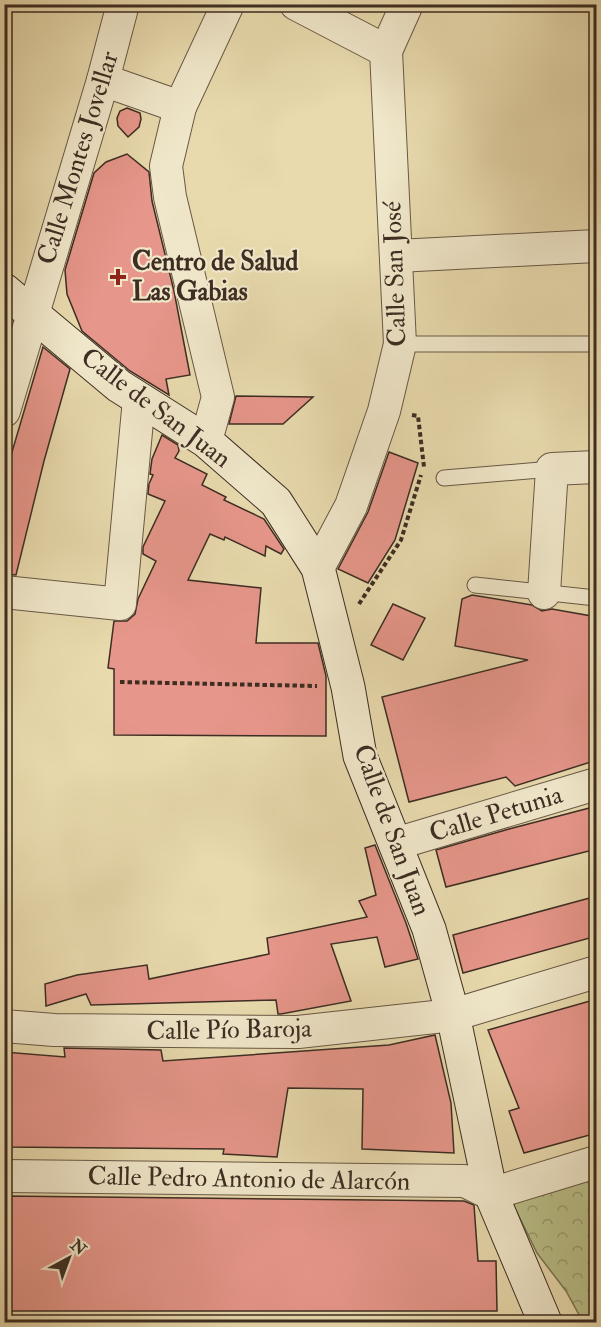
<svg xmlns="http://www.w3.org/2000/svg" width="601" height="1327" font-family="'IM FELL Double Pica',serif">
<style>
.park{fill:url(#park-crowns);stroke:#7b7656;stroke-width:1.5}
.building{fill:#e6968a;stroke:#3d2d23;stroke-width:1.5}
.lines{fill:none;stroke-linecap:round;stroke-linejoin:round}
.lane-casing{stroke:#685846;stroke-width:17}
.street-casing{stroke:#685846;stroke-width:34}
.secondary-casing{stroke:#3d2d23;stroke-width:35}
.path{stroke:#3d2d23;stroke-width:4;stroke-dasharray:4.5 3;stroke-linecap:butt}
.lane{stroke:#f0e7ca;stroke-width:15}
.street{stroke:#f0e7ca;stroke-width:32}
.secondary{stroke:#f0e7ca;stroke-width:33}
.poi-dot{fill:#8f2418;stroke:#f0e7ca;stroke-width:2}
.labels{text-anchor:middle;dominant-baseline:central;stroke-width:4.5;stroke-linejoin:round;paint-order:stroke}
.street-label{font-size:26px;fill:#3d2d23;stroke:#f0e7ca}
.poi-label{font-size:26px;font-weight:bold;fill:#3d2d23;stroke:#f0e7ca;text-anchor:start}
</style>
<defs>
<pattern id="park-crowns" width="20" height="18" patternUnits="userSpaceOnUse" patternTransform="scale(1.5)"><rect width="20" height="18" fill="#b9be88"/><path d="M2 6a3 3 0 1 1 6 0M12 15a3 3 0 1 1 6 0" fill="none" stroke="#989b6f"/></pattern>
</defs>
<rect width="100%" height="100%" fill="#e8daad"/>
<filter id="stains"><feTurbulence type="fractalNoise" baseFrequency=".00333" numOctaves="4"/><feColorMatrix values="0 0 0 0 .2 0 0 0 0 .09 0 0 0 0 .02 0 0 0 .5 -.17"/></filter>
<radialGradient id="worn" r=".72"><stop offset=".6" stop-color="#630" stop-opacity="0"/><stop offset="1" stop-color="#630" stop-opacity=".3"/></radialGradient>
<!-- park -->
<polygon class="park" points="596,1178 596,1322 583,1322 566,1291 537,1253 512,1202"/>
<!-- building -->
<g class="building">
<polygon points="127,108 140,113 141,119 139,127 128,137 118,126 117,118 120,111"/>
<polygon points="127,154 149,172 152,201 174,291 190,375 166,379 169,395 130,371 82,331 67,294 65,270 94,173 106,162"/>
<polygon points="43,347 70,369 44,461 16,575 4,574 4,479"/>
<polygon points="236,396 313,397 283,424 229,424"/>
<polygon points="162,435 178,445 179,451 175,458 207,474 202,485 226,497 224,500 264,519 284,549 281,554 266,546 265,556 225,537 224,540 210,534 188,580 261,588 256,643 318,643 326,676 326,736 114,735 114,669 108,668 114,621 127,621 135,614 138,599 156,561 143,554 143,547 165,501 148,494 149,484 153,475 150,474 152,459"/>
<polygon points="389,452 418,463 395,540 368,583 338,569 368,512"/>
<polygon points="472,595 532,605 542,611 552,609 597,617 597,760 515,786 506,777 409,802 382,697 528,660 455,646 462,599"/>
<polygon points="393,604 425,618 403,660 371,645"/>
<polygon points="597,806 597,849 446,887 436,850 509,829"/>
<polygon points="375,845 406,923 418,959 385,967 377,937 331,944 351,1001 281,1014 278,1014 276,1000 91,1005 86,994 46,1006 45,984 77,975 147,965 149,979 269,954 267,938 367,917 359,901 376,895 365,848"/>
<polygon points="597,896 597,936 463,973 453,935"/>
<polygon points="597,999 597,1133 524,1153 509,1111 519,1108 488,1030"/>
<polygon points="435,1035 451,1103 454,1153 362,1149 363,1089 288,1088 277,1157 223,1154 224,1149 4,1147 4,1052 65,1057 64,1048 161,1050 163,1061 389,1045"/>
<polygon points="4,1196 464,1201 474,1205 478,1261 496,1261 497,1311 4,1311"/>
</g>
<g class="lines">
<!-- lane casing -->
<g class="lane-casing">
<g id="lane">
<polyline points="415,344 596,344"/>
<polyline points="444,478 552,469"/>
<polyline points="475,585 596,598"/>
</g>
</g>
<!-- street casing -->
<g class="street-casing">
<g id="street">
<polyline points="296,4 386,51"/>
<polyline points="103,80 180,107"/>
<polyline points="397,256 596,246"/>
<polyline points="4,411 103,80 123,4"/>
<polyline points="206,441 218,397 170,197 166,166 180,107 228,4"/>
<polyline points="318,568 351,506 384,411 400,344 386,51 407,4"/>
<polyline points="4,592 120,604 139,399"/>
<polyline points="544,593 552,469 596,467"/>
<polyline points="395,844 596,784"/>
<polyline points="4,1026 54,1030 298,1032 453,1015 596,972"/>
<polyline points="4,1176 465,1181 491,1194 596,1162"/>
</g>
</g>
<!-- secondary casing -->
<g class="secondary-casing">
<polyline id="secondary" points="4,290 119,386 206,441 276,502 318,568 348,687 360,756 429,929 453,1015 491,1194 545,1322"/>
</g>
<!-- path -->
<g class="path">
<polyline points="412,415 418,416 424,467"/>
<polyline points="359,604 401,540 421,475"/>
<polyline points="120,682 317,686"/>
</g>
<!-- lane -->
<use href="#lane" class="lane"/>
<!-- street -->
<use href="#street" class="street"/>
<!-- secondary -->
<use href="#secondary" class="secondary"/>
</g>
<!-- markers -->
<path class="poi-dot" d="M115 268h6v6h6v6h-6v6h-6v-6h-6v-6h6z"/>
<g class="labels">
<!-- street labels -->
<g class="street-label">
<text transform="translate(78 158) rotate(-73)">Calle Montes Jovellar</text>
<text transform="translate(395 274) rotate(-92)">Calle San José</text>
<text transform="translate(156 408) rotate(37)">Calle de San Juan</text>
<text transform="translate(496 814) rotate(-17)">Calle Petunia</text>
<text transform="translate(392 830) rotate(70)">Calle de San Juan</text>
<text transform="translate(229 1030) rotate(-1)">Calle Pío Baroja</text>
<text transform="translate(249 1179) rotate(1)">Calle Pedro Antonio de Alarcón</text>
</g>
<!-- poi labels -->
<g class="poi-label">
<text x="132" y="262">Centro de Salud<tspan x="132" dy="30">Las Gabias</tspan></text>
</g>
</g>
<!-- margin -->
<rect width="601" height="1327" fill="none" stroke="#e8daad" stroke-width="24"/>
<rect x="6" y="6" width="589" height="1315" fill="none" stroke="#3d2d23" stroke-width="3"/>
<rect x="12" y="12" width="577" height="1303" fill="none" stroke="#3d2d23" stroke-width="1.5"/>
<!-- north arrow -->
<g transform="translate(69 1258) rotate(41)" stroke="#f0e7ca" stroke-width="4.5" paint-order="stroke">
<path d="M0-4.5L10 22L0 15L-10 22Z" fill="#3d2d23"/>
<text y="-9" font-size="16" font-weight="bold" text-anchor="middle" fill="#3d2d23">N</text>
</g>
<rect width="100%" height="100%" filter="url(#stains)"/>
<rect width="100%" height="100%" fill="url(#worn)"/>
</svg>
